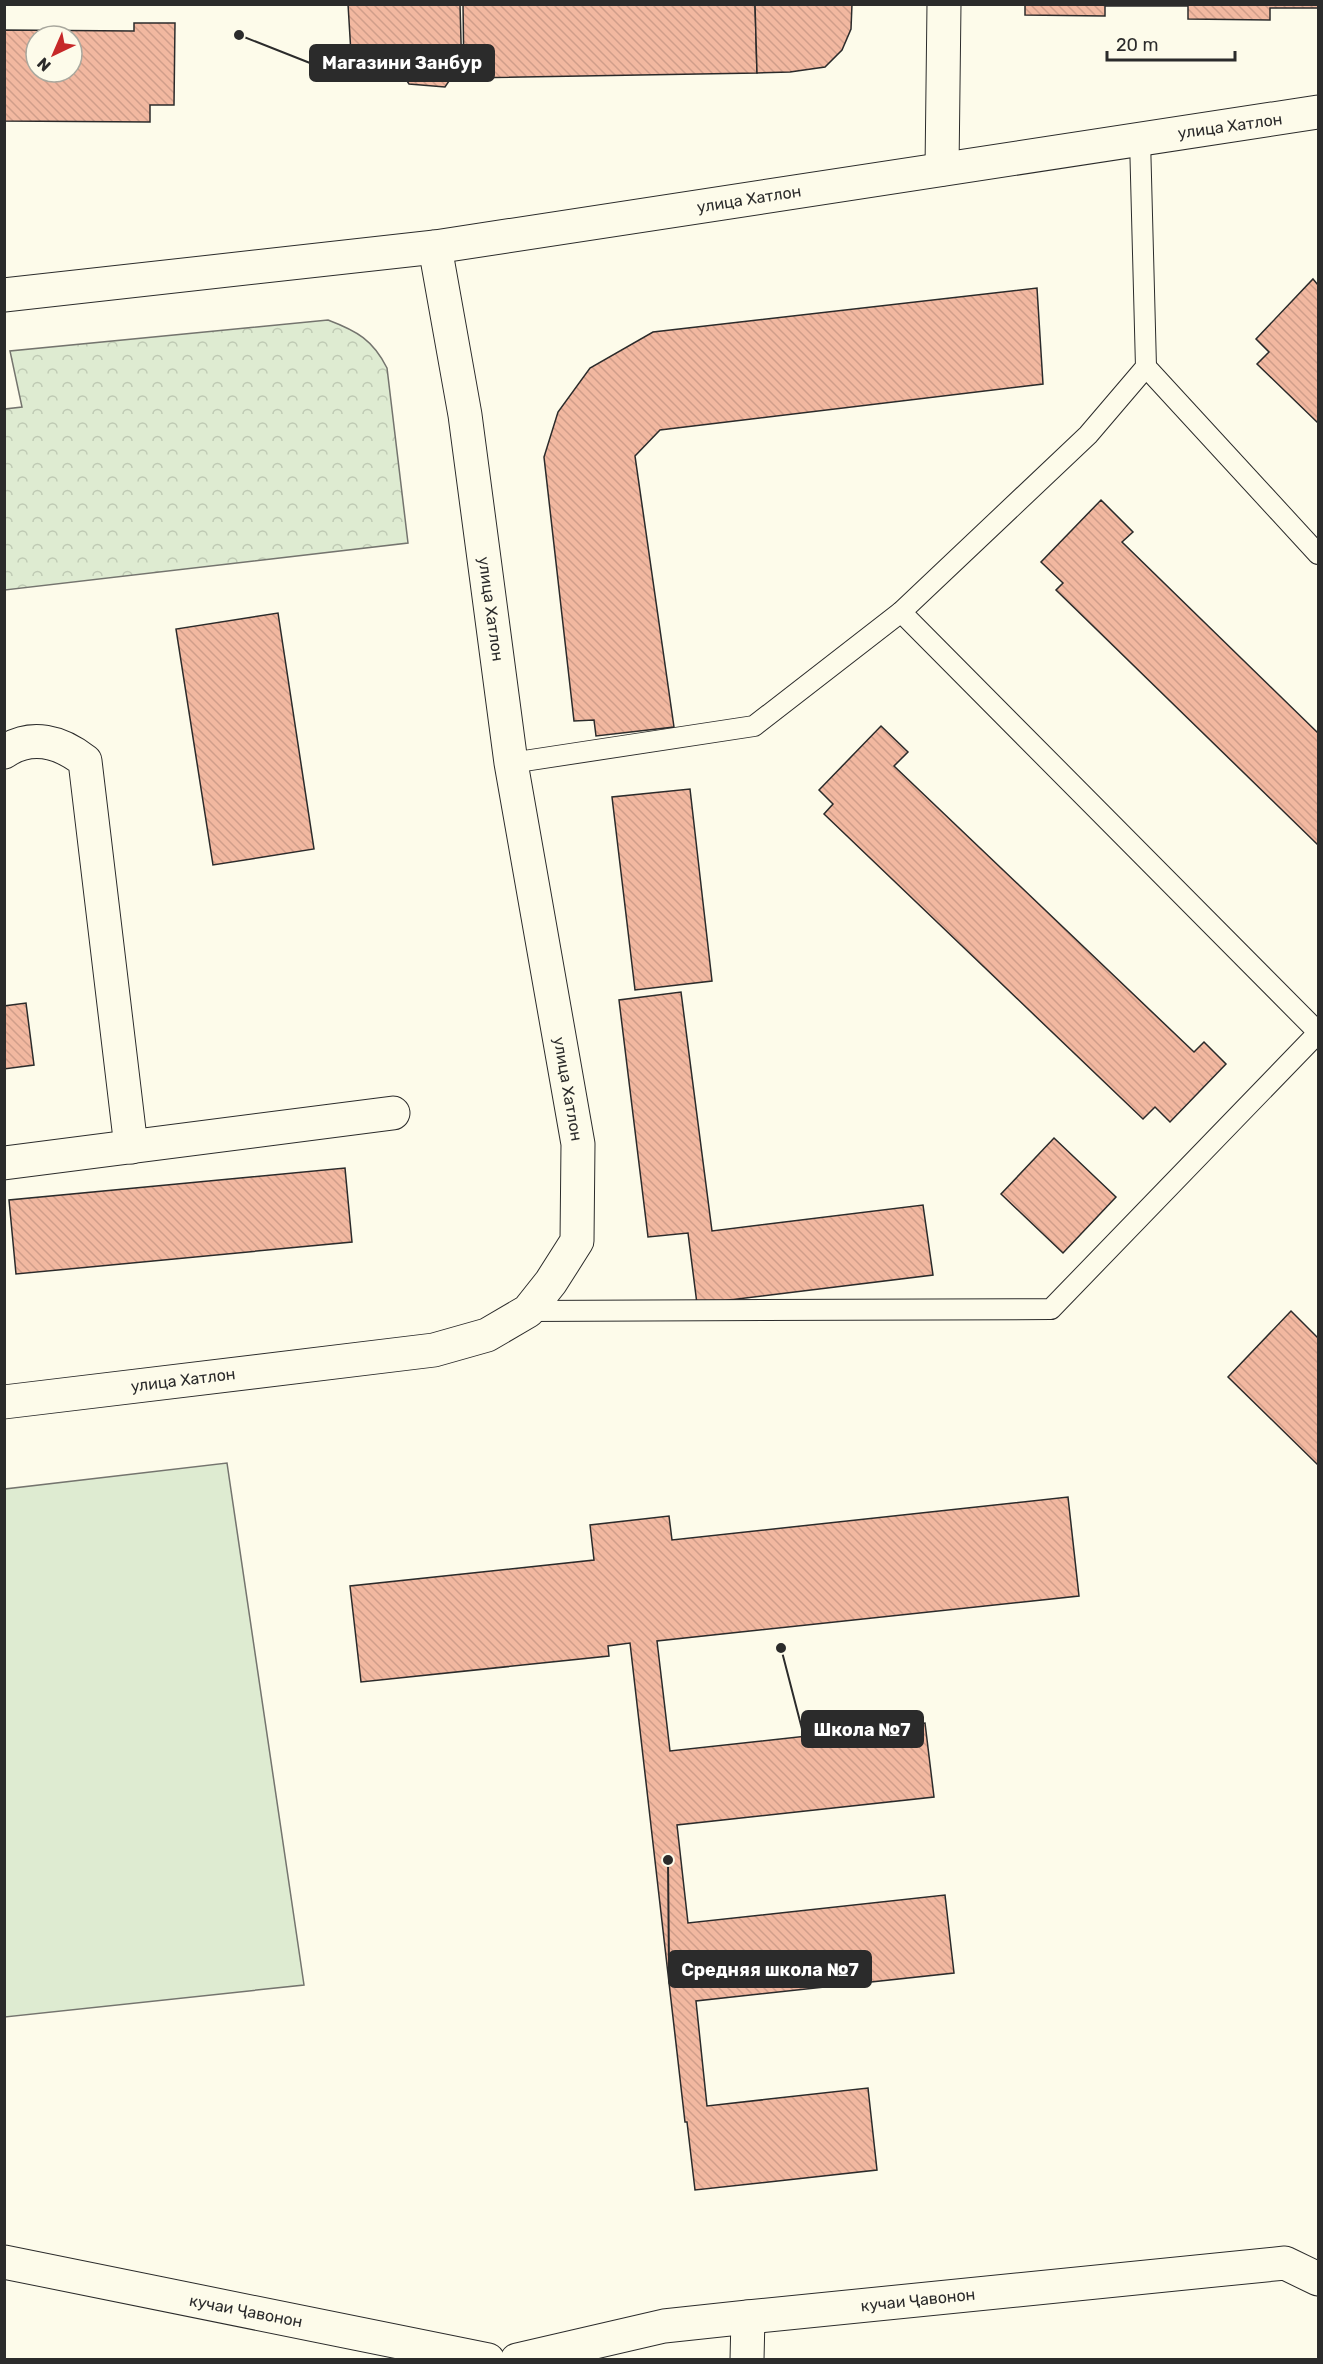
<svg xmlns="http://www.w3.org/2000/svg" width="1323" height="2364" font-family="Rubik,sans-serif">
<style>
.park{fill:url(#park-crowns);stroke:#74746e;stroke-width:1.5}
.garden{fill:#deebd1;stroke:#74746e;stroke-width:1.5}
.building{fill:url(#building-back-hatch);stroke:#2b2b2b;stroke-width:1.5;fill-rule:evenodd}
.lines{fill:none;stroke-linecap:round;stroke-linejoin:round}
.service-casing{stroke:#2b2b2b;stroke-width:22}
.minor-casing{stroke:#2b2b2b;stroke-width:35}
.tertiary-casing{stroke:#2b2b2b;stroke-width:35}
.service{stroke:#fdfbea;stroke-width:20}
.minor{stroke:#fdfbea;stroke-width:33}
.tertiary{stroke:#fdfbea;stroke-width:33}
.labels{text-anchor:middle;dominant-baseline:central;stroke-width:4.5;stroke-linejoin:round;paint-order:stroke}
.street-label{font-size:16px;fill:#2b2b2b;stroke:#fdfbea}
.leader{fill:none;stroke:#2b2b2b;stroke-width:2}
.callout-dot{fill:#2b2b2b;stroke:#fdfbea;stroke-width:2}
.callout{fill:#2b2b2b;stroke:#2b2b2b;stroke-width:2}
.callout-label{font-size:18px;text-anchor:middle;font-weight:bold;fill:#fff}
</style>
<defs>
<pattern id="park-crowns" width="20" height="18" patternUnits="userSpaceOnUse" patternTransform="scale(1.5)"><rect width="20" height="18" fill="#deebd1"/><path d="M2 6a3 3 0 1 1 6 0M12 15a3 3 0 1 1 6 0" fill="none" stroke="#bfcab4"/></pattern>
<pattern id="building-back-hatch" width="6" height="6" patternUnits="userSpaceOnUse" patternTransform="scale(1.5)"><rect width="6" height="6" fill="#f2b8a0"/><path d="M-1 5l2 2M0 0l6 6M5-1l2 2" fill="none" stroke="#d09e8a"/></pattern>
</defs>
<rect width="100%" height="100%" fill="#fdfbea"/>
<!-- park -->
<path class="park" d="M328,320C357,331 373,340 387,368L408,543L5,590V409L22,407L10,351Z"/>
<!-- garden -->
<polygon class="garden" points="227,1463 304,1985 5,2017 5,1489"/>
<!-- building -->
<g class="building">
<polygon points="348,4 460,4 462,79 451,78 445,87 409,84 401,72 352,70"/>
<polygon points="463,4 755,4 757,73 464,78"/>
<polygon points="755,4 852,4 851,29 842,50 825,67 790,72 757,73"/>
<polygon points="1025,4 1318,4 1318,8 1270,8 1270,20 1188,19 1188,6 1105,6 1105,16 1025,15"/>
<path d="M134,23H175L174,105H150V122L4,121V30L134,31ZM36,36H72V72H36Z"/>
<polygon points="1313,279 1318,285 1318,423 1257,364 1269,352 1256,339"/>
<polygon points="1037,288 1043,384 660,430 635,456 674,727 596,736 594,720 574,721 544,457 558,412 590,368 653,332"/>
<polygon points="1101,500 1133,532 1122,542 1318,733 1318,845 1056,590 1063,583 1041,562"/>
<polygon points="278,613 314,849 213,865 176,629"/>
<polygon points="881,726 908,752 894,766 1194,1052 1204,1042 1226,1064 1170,1122 1155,1107 1143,1119 824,814 833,804 819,790"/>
<polygon points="690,789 712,981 635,990 612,797"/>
<polygon points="681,992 712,1231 923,1205 933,1275 697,1304 688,1233 648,1237 619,1000"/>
<polygon points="26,1003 34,1065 4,1069 4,1006"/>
<polygon points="1054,1138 1116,1197 1063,1253 1001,1194"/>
<polygon points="345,1168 352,1242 16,1274 9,1200"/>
<polygon points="1291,1311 1318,1338 1318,1465 1228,1377"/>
<polygon points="1068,1497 1079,1596 657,1641 670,1751 925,1723 934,1797 677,1825 688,1923 945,1895 954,1973 696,2001 707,2106 868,2088 877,2170 695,2190 687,2122 685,2122 630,1643 608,1646 609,1656 361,1682 350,1586 594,1560 590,1525 669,1516 672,1540"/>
</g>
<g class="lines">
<!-- service casing -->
<g class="service-casing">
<g id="service">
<polyline points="1146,367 1318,554"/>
<polyline points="901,612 1318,1032"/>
<polyline points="511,763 754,726 901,612 1088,435 1146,367 1140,139"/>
<polyline points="528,1311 1051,1309 1318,1033"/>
</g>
</g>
<!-- minor casing -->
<g class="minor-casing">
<g id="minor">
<polyline points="942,169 944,4"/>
<path d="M4,752C32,733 61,742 85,761L131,1147"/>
<polyline points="4,1163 393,1113"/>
<polyline points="4,2262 488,2360"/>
<polyline points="517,2360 664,2326 748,2317 1285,2263 1318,2279"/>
<polyline points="747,2360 748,2317"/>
</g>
</g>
<!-- tertiary casing -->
<g class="tertiary-casing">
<g id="tertiary">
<polyline points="4,295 435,247 1318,112"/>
<polyline points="4,1402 434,1350 487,1335 528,1311 551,1282 577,1241 578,1144 511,763 465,415 435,247"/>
</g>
</g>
<!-- service -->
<use href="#service" class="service"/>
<!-- minor -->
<use href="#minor" class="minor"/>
<!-- tertiary -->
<use href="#tertiary" class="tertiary"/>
</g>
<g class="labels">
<!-- street labels -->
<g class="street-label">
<text transform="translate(1230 126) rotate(-8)">улица Хатлон</text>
<text transform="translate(749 199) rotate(-9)">улица Хатлон</text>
<text transform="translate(491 609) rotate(82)">улица Хатлон</text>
<text transform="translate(568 1089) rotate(80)">улица Хатлон</text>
<text transform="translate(183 1380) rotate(-7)">улица Хатлон</text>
<text transform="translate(918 2300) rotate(-6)">кучаи Ҷавонон</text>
<text transform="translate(246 2311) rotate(11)">кучаи Ҷавонон</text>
</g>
</g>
<!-- callouts -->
<path class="leader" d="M239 35L310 63M781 1648L802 1729M668 1860L669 1969"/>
<g class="callout-dot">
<circle cx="239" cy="35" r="6"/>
<circle cx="781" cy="1648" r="6"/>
<circle cx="668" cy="1860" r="6"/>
</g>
<g class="callout">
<rect x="310" y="45" width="184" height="36" rx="6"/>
<rect x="802" y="1711" width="121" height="36" rx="6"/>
<rect x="669" y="1951" width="202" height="36" rx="6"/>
</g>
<g class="callout-label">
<text x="402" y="69">Магазини Занбур</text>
<text x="862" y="1736">Школа №7</text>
<text x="770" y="1976">Средняя школа №7</text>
</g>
<!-- border -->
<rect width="1323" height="2364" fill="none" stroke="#2b2b2b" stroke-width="12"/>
<!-- north arrow -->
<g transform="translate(54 54) rotate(224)"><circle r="28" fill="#fdfbea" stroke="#a9a89e" stroke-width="1.5"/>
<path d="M0-4.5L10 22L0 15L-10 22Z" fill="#c62828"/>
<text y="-9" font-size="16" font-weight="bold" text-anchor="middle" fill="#2b2b2b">N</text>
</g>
<!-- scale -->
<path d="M1107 51v9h128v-9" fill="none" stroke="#2b2b2b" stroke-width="3"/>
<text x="1116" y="51" font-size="18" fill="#2b2b2b" stroke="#fdfbea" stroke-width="4.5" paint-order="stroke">20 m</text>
</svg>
